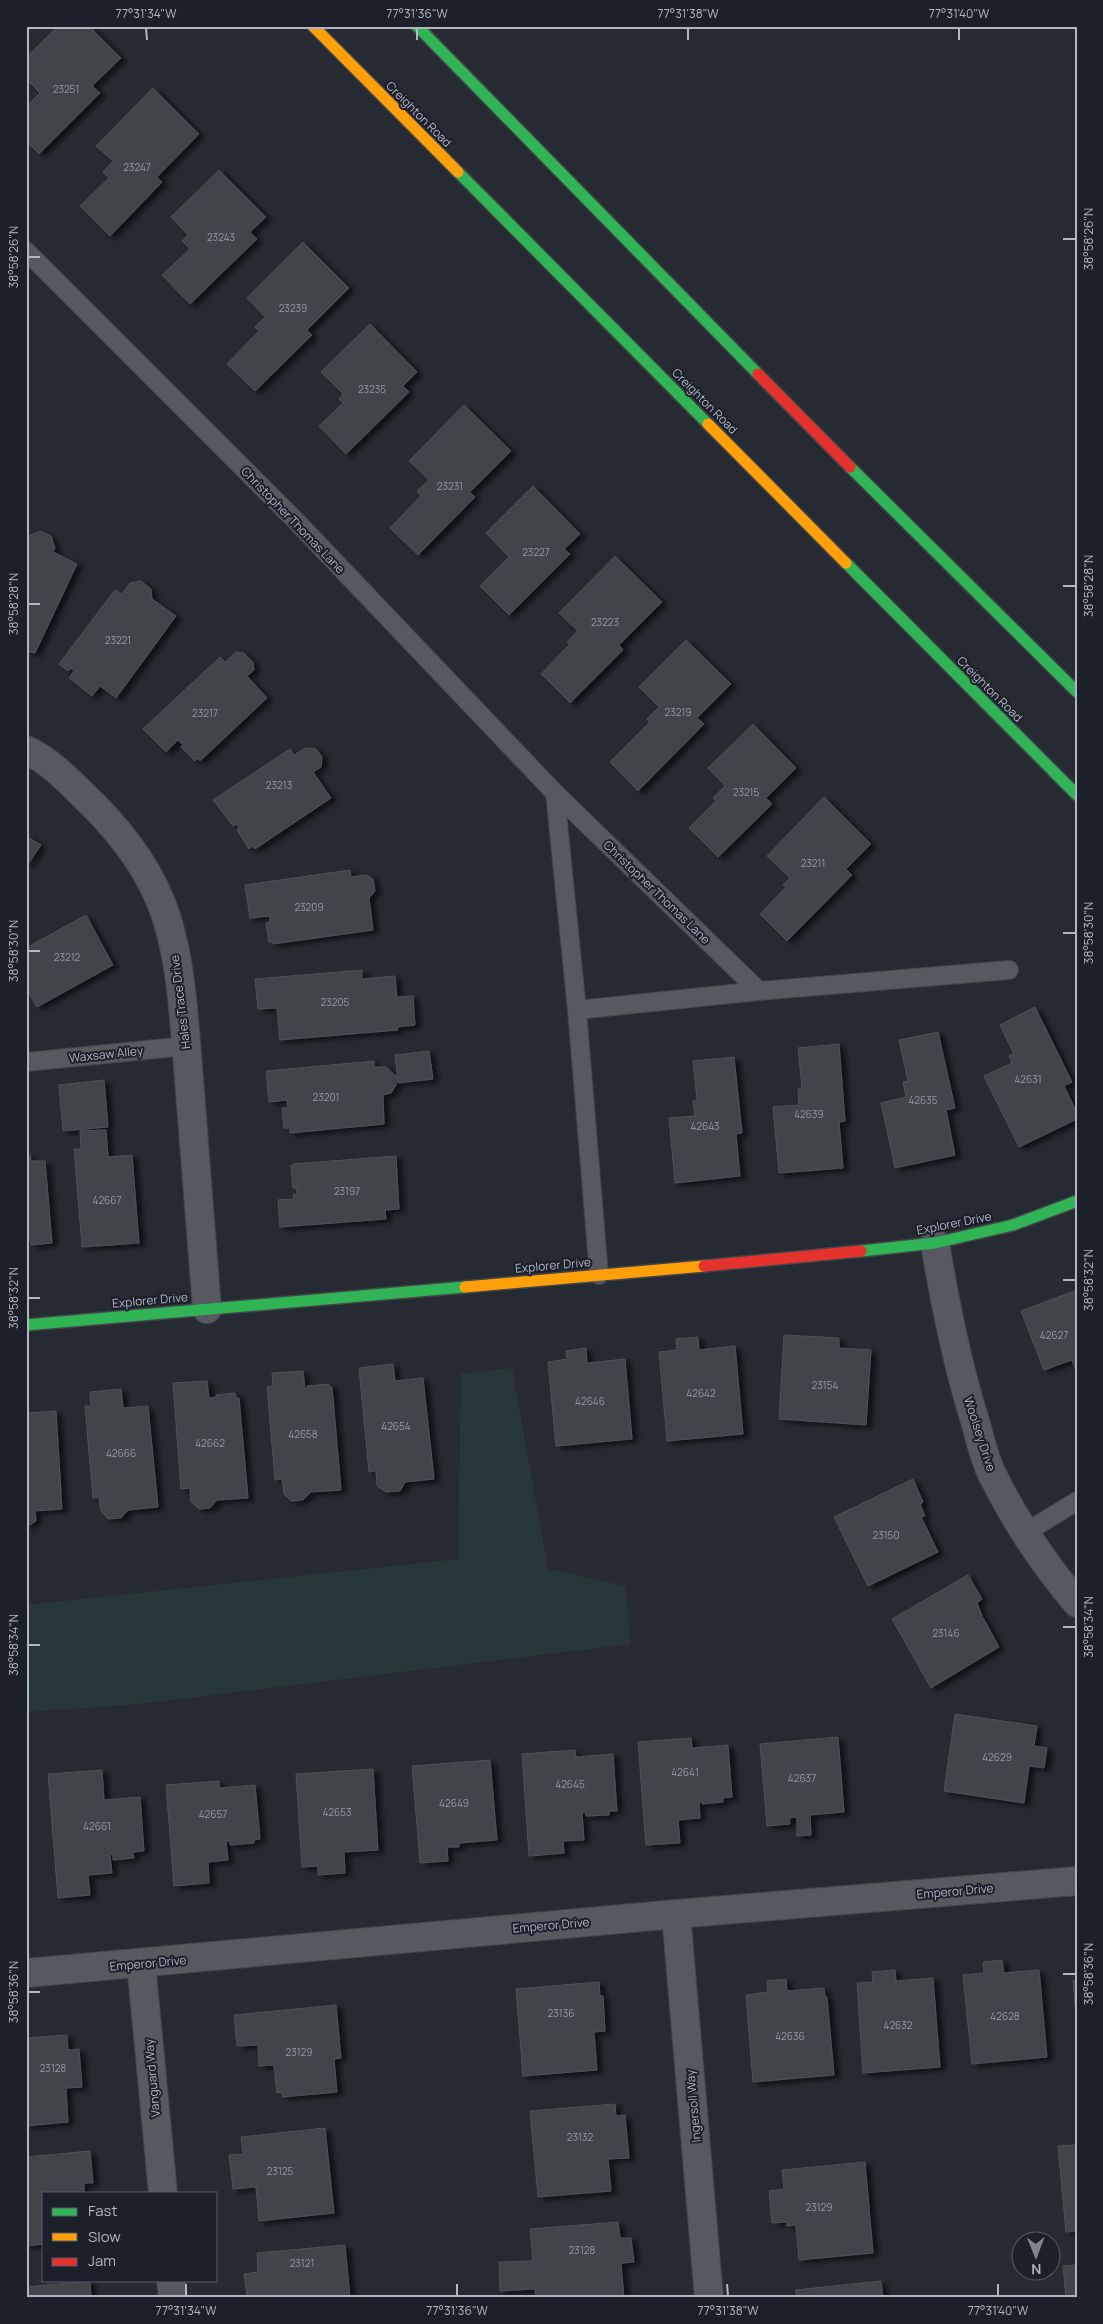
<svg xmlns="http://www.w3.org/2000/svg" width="1103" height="2324" font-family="Manrope,sans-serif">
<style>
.green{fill:#28373a}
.building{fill:#40444a;stroke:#4e5259;filter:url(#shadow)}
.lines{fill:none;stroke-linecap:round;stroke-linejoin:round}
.lane-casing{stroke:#42454a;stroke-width:20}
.street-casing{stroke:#42454a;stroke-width:30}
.fast-casing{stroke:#42454a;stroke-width:14}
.slow-casing{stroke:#42454a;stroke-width:14}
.jam-casing{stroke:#42454a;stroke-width:14}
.lane{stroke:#565960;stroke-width:18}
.street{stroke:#565960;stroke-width:28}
.fast{stroke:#30b455;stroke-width:11}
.slow{stroke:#ff9f0a;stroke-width:11}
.jam{stroke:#e5322d;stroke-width:11}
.ticks{fill:none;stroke:#b0b6c3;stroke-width:2}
.labels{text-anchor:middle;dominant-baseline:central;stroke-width:4;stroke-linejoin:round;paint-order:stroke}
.number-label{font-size:10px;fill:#949aa5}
.street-label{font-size:12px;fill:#b0b6c3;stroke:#1b202b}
.neatline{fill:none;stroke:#b0b6c3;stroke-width:2}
.ticks-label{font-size:12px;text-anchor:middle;fill:#b0b6c3}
</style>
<defs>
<filter id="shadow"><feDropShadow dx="5.5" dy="3" stdDeviation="2.5" flood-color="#0009"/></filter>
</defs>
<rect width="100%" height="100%" fill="#262a32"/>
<!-- green -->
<polygon class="green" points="512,1368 548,1569 625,1586 631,1644 140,1704 26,1712 26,1605 458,1559 461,1374"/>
<!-- building -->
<g class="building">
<polygon points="58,26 89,26 121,58 92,86 100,93 39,154 26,141 26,107 40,93 26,79 26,58"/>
<polygon points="153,88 199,134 157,177 162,182 110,236 80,206 109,178 103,172 113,161 96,146"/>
<polygon points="219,170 266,217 250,232 257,239 190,304 162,275 190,249 182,241 188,235 171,217"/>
<polygon points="303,242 349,288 307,330 312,335 255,391 227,364 259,331 255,327 265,317 247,298"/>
<polygon points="370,324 417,372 403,386 409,392 346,454 319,426 343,403 339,399 343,394 321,372"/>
<polygon points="464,405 511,451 470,492 475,497 418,555 390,528 421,496 417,491 429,480 409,461"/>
<polygon points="533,486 580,534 564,549 570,554 509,615 480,586 509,557 486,533"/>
<polygon points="40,531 51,536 55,548 53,552 77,564 35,653 26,651 26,542 29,536"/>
<polygon points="615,556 662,602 619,645 623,650 570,703 541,674 570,644 567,642 578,631 559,613"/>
<polygon points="141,581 151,589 152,599 176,616 116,698 100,686 92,696 69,678 74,671 70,668 68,671 59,664 115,590 122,594 130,583"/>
<polygon points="686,640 731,684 697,718 704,724 638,791 610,762 650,722 647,719 659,707 639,687"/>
<polygon points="236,652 244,653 253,662 254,670 247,676 267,698 200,761 198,758 195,761 181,747 183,745 178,740 166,752 143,729 220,657 225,662"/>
<polygon points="753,724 796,768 766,798 772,804 718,857 689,828 716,801 713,798 725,786 708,768"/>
<polygon points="306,748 316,749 322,757 321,767 313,772 331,798 255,849 252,846 249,849 237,830 239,828 237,824 233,826 213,800 290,749 294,755"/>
<polygon points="824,797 871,844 846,869 852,875 787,941 760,914 786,887 783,885 790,878 767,856"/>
<polygon points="26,836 41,845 26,867"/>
<polygon points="350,870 351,877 367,875 373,879 375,891 369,898 373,930 273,944 273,942 269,942 266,923 270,922 270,916 250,918 245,885"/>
<polygon points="86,915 113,965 37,1007 26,988 26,948"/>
<polygon points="362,970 362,979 395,976 397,997 413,996 415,1025 397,1027 398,1030 280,1040 277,1008 258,1009 255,979"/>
<polygon points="1035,1007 1072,1082 1064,1086 1077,1113 1077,1119 1019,1147 984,1076 1012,1063 1009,1056 1014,1054 1000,1025"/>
<polygon points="938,1032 955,1108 946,1110 955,1155 895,1168 881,1103 906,1097 903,1082 908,1081 899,1040"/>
<polygon points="839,1044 845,1121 839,1122 843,1168 779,1173 773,1107 799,1105 798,1089 802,1088 798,1048"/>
<polygon points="429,1051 433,1079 398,1083 395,1055"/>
<polygon points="734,1057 742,1133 736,1134 740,1176 675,1183 669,1118 695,1116 693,1101 697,1100 693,1061"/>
<polygon points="374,1061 374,1067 386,1067 396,1076 396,1085 391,1093 383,1095 384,1124 290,1133 290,1128 284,1128 282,1108 288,1108 287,1100 269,1102 266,1071"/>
<polygon points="104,1080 108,1127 63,1131 59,1085"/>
<polygon points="106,1130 108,1157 132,1155 139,1243 82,1247 74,1149 81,1149 80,1131"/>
<polygon points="30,1155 31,1161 45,1161 52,1243 31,1245 30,1240 26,1240 26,1156"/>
<polygon points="396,1156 399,1209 385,1210 386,1219 280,1227 278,1200 294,1199 293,1195 297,1194 296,1188 293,1188 291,1166 293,1164"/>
<polygon points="1077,1290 1077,1373 1072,1360 1044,1370 1021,1311"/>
<polygon points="784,1335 839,1338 839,1348 871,1350 866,1425 779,1419"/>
<polygon points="698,1337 699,1350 735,1346 743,1434 667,1441 659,1352 677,1350 676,1339"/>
<polygon points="586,1348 587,1363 625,1359 632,1439 556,1446 548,1362 567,1359 566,1351"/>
<polygon points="393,1364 395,1381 423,1378 434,1479 405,1482 400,1491 386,1492 377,1486 376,1471 369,1472 359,1368"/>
<polygon points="303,1371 305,1389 307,1389 307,1386 329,1384 329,1387 332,1387 341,1490 311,1492 303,1500 291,1501 284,1494 282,1479 275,1480 267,1387 273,1386 272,1373"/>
<polygon points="207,1381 209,1398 217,1397 216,1395 235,1393 236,1398 239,1398 248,1498 217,1500 210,1508 199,1509 191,1502 190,1488 181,1489 173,1383"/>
<polygon points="121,1389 123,1408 148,1406 158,1507 128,1510 121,1518 108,1519 101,1511 99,1497 93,1498 85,1406 91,1406 90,1392"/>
<polygon points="56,1411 62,1509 35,1511 36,1521 26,1527 26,1418 29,1418 29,1413"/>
<polygon points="913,1479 923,1502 920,1504 925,1516 921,1517 938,1552 868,1586 834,1517"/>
<polygon points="968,1575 982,1599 977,1603 982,1616 999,1647 931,1688 892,1619"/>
<polygon points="955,1714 1037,1726 1034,1746 1047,1748 1044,1768 1029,1766 1024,1803 944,1791"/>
<polygon points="838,1737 844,1812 810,1815 811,1835 797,1836 797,1817 789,1818 790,1824 767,1826 760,1744"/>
<polygon points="691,1738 692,1748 728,1745 732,1797 723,1798 723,1802 702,1804 702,1801 699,1802 700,1818 678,1820 680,1843 646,1845 638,1742"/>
<polygon points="575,1750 576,1757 613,1754 617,1811 609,1811 609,1815 586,1816 585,1812 582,1813 584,1840 563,1841 564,1853 529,1856 522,1754"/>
<polygon points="490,1760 497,1840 459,1843 459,1847 447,1847 448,1861 420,1863 412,1766"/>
<polygon points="373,1769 378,1850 344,1852 345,1873 318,1875 318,1866 302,1867 296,1774"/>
<polygon points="102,1770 104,1800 140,1797 144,1851 133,1852 134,1858 113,1860 113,1854 110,1855 112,1873 88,1875 90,1895 58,1898 48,1774"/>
<polygon points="219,1781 219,1788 255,1785 260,1839 254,1840 254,1843 230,1845 230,1841 226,1841 228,1860 208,1862 209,1883 174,1886 166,1785"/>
<polygon points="1002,1960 1004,1973 1039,1970 1047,2057 972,2064 963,1975 984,1973 983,1962"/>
<polygon points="895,1970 896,1981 933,1978 940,2067 863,2073 857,1983 873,1982 872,1972"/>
<polygon points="786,1979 787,1991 824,1988 825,1997 827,1997 834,2075 753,2082 746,1995 768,1992 767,1981"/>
<polygon points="1077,1980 1077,2026 1073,1981"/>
<polygon points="599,1982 600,1996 603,1996 605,2031 594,2032 597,2070 523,2076 516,1989"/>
<polygon points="336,2005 341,2058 334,2059 337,2092 282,2097 282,2092 277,2093 274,2065 259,2066 258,2045 237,2046 234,2015"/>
<polygon points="67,2035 68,2050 79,2049 82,2087 66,2088 68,2122 26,2126 26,2038"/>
<polygon points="615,2104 616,2116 625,2115 629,2158 608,2159 611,2191 538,2197 530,2111"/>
<polygon points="325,2128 334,2213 259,2221 256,2187 233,2189 229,2155 243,2154 241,2137"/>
<polygon points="1077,2145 1077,2231 1066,2232 1058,2146"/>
<polygon points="90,2151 93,2183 84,2183 84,2193 44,2193 44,2244 26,2246 26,2157"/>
<polygon points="865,2162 873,2253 799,2260 796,2225 787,2226 787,2222 772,2223 769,2191 784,2189 782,2170"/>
<polygon points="618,2222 620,2238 631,2238 634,2262 621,2263 624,2298 536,2298 535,2289 500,2291 499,2262 533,2261 530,2229"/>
<polygon points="345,2245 350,2298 260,2298 259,2295 247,2296 244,2274 258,2272 257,2253"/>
<polygon points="1077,2265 1077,2298 1066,2298 1063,2266"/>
<polygon points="90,2281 91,2298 26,2298 26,2287"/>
<polygon points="881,2281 883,2298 796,2298 796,2290"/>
</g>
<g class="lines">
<!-- lane casing -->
<g class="lane-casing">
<g id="lane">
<polyline points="26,251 297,522 555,793 577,1010 599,1275"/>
<polyline points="555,793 759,991"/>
<polyline points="577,1010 759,991 1009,970"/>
<polyline points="26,1062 186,1046"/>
<polyline points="1025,1533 1077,1501"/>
</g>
</g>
<!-- street casing -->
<g class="street-casing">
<g id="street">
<path d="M26,750C47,759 66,778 82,794C114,824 143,859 160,900C182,953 184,1022 189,1079C195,1156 201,1232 207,1309"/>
<path d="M935,1243C945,1304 957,1363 975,1421C980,1438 984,1457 991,1472C1014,1519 1043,1563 1077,1603"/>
<polyline points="676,1914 709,2298"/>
<polyline points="141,1963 163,2193"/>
<polyline points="26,1973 676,1914 1077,1881"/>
<polyline points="171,2280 173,2298"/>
</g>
</g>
<!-- fast casing -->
<g class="fast-casing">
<g id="fast">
<polyline points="417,26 758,374"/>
<polyline points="458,172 708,424"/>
<polyline points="850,467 1077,692"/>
<polyline points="846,563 1077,795"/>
<polyline points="861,1251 935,1243 1013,1225 1077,1201"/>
<polyline points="26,1325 465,1287"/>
</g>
</g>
<!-- slow casing -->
<g class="slow-casing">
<g id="slow">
<polyline points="313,26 458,172"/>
<polyline points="708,424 846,563"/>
<polyline points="465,1287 704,1266"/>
</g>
</g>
<!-- jam casing -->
<g class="jam-casing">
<g id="jam">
<polyline points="758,374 850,467"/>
<polyline points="704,1266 861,1251"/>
</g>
</g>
<!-- lane -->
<use href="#lane" class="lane"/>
<!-- street -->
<use href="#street" class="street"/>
<!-- fast -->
<use href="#fast" class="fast"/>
<!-- slow -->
<use href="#slow" class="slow"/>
<!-- jam -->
<use href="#jam" class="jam"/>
</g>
<!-- ticks -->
<path class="ticks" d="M146,28L147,40M417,28V40M688,28V40M959,28V40M1063,239H1076M28,257H40M1063,586H1076M28,604H40M1063,933H1076M28,951H40M1063,1280H1076M28,1298H40M1063,1627H1076M28,1645H40M1063,1974H1076M28,1992H40M186,2284V2296M457,2284V2296M727,2284L728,2296M998,2284V2296"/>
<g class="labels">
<!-- number labels -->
<g class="number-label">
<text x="66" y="89">23251</text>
<text x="137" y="167">23247</text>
<text x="221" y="237">23243</text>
<text x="293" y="308">23239</text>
<text x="372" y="389">23235</text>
<text x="450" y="486">23231</text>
<text x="536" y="552">23227</text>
<text x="605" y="622">23223</text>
<text x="118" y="640">23221</text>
<text x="678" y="712">23219</text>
<text x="205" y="713">23217</text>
<text x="279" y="785">23213</text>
<text x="746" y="792">23215</text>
<text x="813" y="863">23211</text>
<text x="309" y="907">23209</text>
<text x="67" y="957">23212</text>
<text x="335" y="1002">23205</text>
<text x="1028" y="1079">42631</text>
<text x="326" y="1097">23201</text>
<text x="923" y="1100">42635</text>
<text x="809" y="1114">42639</text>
<text x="705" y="1126">42643</text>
<text x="347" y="1191">23197</text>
<text x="107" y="1200">42667</text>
<text x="1054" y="1335">42627</text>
<text x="825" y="1385">23154</text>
<text x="701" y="1393">42642</text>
<text x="590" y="1401">42646</text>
<text x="396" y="1426">42654</text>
<text x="303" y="1434">42658</text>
<text x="210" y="1443">42662</text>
<text x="121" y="1453">42666</text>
<text x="886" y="1535">23150</text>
<text x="946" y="1633">23146</text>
<text x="997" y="1757">42629</text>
<text x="685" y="1772">42641</text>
<text x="802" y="1778">42637</text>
<text x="570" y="1784">42645</text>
<text x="454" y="1803">42649</text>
<text x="337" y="1812">42653</text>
<text x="213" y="1814">42657</text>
<text x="97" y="1826">42661</text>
<text x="561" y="2013">23136</text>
<text x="1005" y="2016">42628</text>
<text x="898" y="2025">42632</text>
<text x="790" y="2036">42636</text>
<text x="299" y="2052">23129</text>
<text x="53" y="2068">23128</text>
<text x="580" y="2137">23132</text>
<text x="280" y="2171">23125</text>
<text x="819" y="2207">23129</text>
<text x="582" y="2250">23128</text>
<text x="302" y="2263">23121</text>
</g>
<!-- street labels -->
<g class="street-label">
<text transform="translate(419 114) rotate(45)">Creighton Road</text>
<text transform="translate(705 401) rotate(45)">Creighton Road</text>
<text transform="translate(293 520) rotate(46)">Christopher Thomas Lane</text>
<text transform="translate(990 689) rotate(45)">Creighton Road</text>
<text transform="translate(657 892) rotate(44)">Christopher Thomas Lane</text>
<text transform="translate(180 1002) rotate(-97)">Hales Trace Drive</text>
<text transform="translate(106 1054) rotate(-6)">Waxsaw Alley</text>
<text transform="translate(954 1223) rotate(-11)">Explorer Drive</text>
<text transform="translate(553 1265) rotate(-5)">Explorer Drive</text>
<text transform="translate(150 1300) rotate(-5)">Explorer Drive</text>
<text transform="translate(980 1434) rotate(72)">Woolsey Drive</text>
<text transform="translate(955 1891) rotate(-5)">Emperor Drive</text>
<text transform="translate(551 1925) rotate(-5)">Emperor Drive</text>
<text transform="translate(148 1963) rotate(-5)">Emperor Drive</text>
<text transform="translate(152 2078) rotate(-95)">Vanguard Way</text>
<text transform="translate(693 2106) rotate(-95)">Ingersoll Way</text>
</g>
</g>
<!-- border -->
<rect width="1103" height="2324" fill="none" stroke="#1b202b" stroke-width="55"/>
<!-- legend -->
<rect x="42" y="2192" width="175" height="90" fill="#1b202b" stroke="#575c68"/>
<rect x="52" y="2208" width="25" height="8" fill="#30b455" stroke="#575c68"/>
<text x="88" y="2216" font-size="15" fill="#b0b6c3">Fast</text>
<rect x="52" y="2233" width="25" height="8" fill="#ff9f0a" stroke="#575c68"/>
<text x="88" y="2242" font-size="15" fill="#b0b6c3">Slow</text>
<rect x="52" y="2258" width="25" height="8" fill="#e5322d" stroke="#575c68"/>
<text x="88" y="2266" font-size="15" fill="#b0b6c3">Jam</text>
<!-- north arrow -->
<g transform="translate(1036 2256) rotate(179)"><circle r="24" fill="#1b202b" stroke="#575c68"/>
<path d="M0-4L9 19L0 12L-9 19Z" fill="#808590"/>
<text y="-8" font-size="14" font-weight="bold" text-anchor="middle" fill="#b0b6c3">N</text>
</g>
<rect x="28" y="28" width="1048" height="2268" class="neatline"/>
<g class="ticks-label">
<text x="146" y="18">77°31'34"W</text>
<text x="417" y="18">77°31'36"W</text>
<text x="688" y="18">77°31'38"W</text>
<text x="959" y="18">77°31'40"W</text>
<text transform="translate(1089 239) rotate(-90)" y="4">38°58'26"N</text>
<text transform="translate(14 257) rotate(-90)" y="4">38°58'26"N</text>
<text transform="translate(1089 586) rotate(-90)" y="4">38°58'28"N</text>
<text transform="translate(14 604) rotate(-90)" y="4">38°58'28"N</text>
<text transform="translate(1089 933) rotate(-90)" y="4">38°58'30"N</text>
<text transform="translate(14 951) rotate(-90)" y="4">38°58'30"N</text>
<text transform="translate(1089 1280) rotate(-90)" y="4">38°58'32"N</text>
<text transform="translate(14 1298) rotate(-90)" y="4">38°58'32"N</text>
<text transform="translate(1089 1627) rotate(-90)" y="4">38°58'34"N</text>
<text transform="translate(14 1645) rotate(-90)" y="4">38°58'34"N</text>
<text transform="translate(1089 1974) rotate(-90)" y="4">38°58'36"N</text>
<text transform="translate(14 1992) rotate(-90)" y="4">38°58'36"N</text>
<text x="186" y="2315">77°31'34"W</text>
<text x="457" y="2315">77°31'36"W</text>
<text x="728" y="2315">77°31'38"W</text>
<text x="998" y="2315">77°31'40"W</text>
</g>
</svg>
